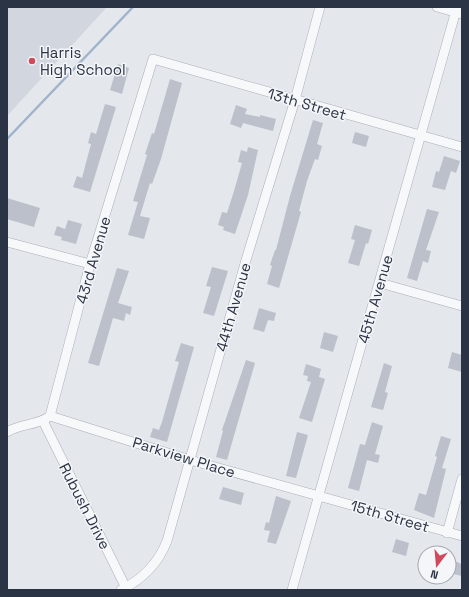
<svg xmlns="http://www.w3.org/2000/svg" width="469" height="597" font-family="'Space Grotesk',sans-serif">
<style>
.built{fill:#d2d6de}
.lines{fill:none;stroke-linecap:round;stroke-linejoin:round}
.stream{stroke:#9fb4cc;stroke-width:2.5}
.building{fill:#bbc0ca}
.minor-casing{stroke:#a9aeb7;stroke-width:10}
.minor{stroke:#f7f8fa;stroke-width:9}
.poi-dot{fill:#d1495b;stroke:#f4f6f9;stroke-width:1.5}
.labels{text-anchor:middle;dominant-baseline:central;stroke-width:3;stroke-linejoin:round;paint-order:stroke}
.poi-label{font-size:15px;fill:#2b3445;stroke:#f4f6f9;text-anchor:start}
.street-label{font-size:15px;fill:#2b3445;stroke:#f4f6f9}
</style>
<rect width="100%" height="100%" fill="#e4e7ec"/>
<!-- built -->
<polygon class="built" points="7,7 107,7 7,116"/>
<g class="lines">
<!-- stream -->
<polyline class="stream" points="7,139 133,7"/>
</g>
<!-- building -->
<g class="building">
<polygon points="118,64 129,68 122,94 110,90"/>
<polygon points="170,79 182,83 161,159 152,184 150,183 140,216 150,218 144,239 128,235 138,202 133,201 147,155 145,154 152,133 154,134"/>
<polygon points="105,104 116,107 90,192 73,187 77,176 82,178 91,144 88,143 91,132 96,134"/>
<polygon points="236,105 247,109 245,114 260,117 260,115 276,119 273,131 243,123 241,128 230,124"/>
<polygon points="313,120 323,123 317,144 322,146 318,160 315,159 307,181 299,211 301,212 279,288 267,284 272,266 270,265 275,250 276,250 290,196"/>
<polygon points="355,132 369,136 366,147 352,143"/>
<polygon points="248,147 258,150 248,195 235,234 223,230 224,227 218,225 222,212 227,213 234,191 242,163 238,162 241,150 247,152"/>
<polygon points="444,156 460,161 456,173 451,171 445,190 432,187 436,171 439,172"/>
<polygon points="7,198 40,208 34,227 7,219"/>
<polygon points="427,209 439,212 426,250 431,251 428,263 423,261 417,281 407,278"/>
<polygon points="68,220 82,224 76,244 61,240 62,237 54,235 57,226 65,229"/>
<polygon points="355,225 372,230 368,244 366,243 359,266 348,263 355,240 351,239"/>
<polygon points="212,267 228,271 214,316 203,313 211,287 206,286"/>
<polygon points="117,268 129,271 118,303 132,307 130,315 126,313 124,321 113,318 99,366 88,363"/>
<polygon points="259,308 276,313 274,321 268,320 264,332 253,329"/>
<polygon points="324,332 338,336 333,352 320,348"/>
<polygon points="181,343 194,347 167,442 150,437 153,428 159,430 162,422 179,362 175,361"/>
<polygon points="452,352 462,355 462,372 448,368"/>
<polygon points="246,360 255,363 227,460 216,457 223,431 222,430"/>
<polygon points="384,363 392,366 385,392 388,393 383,410 371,407"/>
<polygon points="306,364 321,369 319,377 325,379 312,422 299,418 311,382 307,381 308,376 303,375"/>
<polygon points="372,422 383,426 375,454 380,455 378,463 367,460 359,491 348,488 360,444 365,445"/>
<polygon points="297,432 308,435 296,478 286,476"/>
<polygon points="441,436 451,439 442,468 446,469 434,518 414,510 419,493 426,495 437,457 435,456"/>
<polygon points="223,487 244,493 241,505 219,499"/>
<polygon points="276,496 291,501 276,544 267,542 270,531 264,530 266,522 269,523"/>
<polygon points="396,539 409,543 406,556 392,552"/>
<polygon points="449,559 462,564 462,576 449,573"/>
</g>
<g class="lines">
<!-- minor casing -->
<g class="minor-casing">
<g id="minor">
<polyline points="437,7 462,14"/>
<polyline points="7,242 90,264"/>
<polyline points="380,283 462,306"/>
<polyline points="50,416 190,460 462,536"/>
<polyline points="43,421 127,590"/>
<path d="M7,432C21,423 37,426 50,416L90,264L153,59L462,147"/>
<polyline points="447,533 462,479"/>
<path d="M121,590C143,579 158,564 167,541L246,260L295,100L320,7"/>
<polyline points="292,590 457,7"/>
</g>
</g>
<!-- minor -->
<use href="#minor" class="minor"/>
</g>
<!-- markers -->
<circle class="poi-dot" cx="32" cy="61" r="4"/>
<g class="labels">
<!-- poi labels -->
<g class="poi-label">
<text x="40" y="52">Harris<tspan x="40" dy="17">High School</tspan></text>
</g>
<!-- street labels -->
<g class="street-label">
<text transform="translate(307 104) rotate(16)">13th Street</text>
<text transform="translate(93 260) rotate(-74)">43rd Avenue</text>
<text transform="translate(375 299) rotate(-74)">45th Avenue</text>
<text transform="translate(233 307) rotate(-74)">44th Avenue</text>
<text transform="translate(184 457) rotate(17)">Parkview Place</text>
<text transform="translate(85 506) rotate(63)">Rubush Drive</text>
<text transform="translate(390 516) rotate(16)">15th Street</text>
</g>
</g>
<!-- border -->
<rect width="469" height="597" fill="none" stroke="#2b3445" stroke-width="16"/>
<!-- north arrow -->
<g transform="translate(437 565) rotate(196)"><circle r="19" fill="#f4f6f9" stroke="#a4a8b1"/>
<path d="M0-3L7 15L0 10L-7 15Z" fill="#d1495b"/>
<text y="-6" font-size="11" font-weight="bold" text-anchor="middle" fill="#2b3445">N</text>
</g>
</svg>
